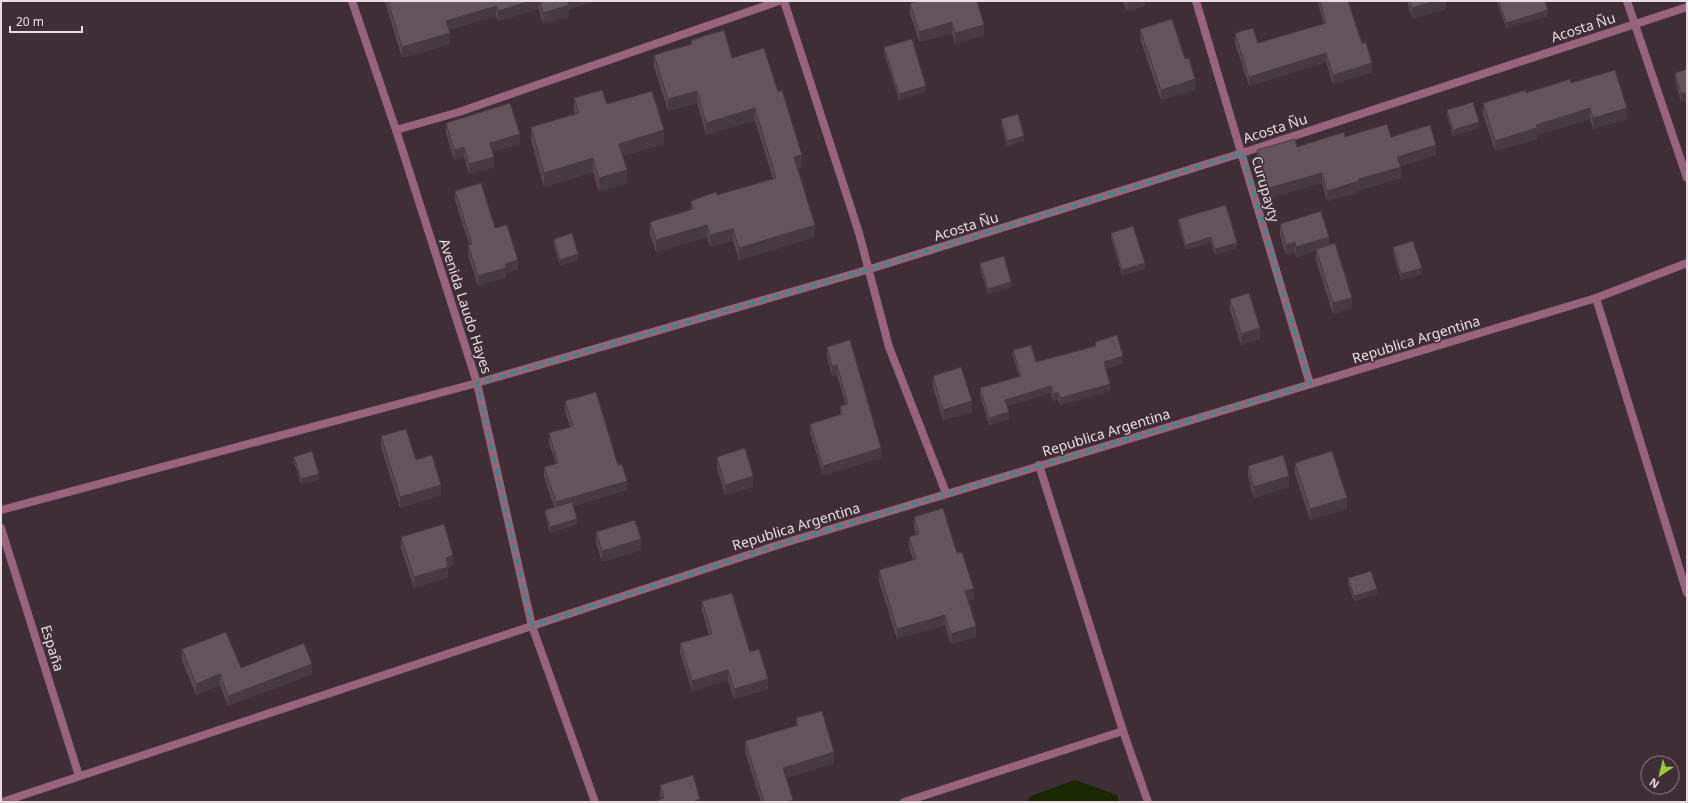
<svg xmlns="http://www.w3.org/2000/svg" width="1688" height="803" font-family="'Noto Sans',sans-serif">
<style>
.water{fill:#1a2802}
.lines{fill:none;stroke-linecap:round;stroke-linejoin:round}
.service{stroke:#98647c;stroke-width:8}
.minor{stroke:#98647c;stroke-width:8}
.tertiary{stroke:#98647c;stroke-width:8}
.wall{fill:#57474e}
.shaded-wall{fill:#473a40}
.building{fill:#65535b;stroke:#473a40}
.marked{fill:none;stroke:#3a8b85;stroke-width:3;stroke-dasharray:8 5;stroke-linejoin:round}
.labels{text-anchor:middle;dominant-baseline:central;stroke-width:3;stroke-linejoin:round;paint-order:stroke}
.street-label{font-size:14px;fill:#e8dde1;stroke:#3f2e36}
</style>
<rect width="100%" height="100%" fill="#3f2e36"/>
<!-- water -->
<polygon class="water" points="1075,780 1117,795 1119,802 1027,802 1031,796"/>
<g class="lines">
<!-- service -->
<g class="service">
<polyline points="784,1 859,233 889,347 946,493"/>
<polyline points="2,802 532,626"/>
</g>
<!-- minor -->
<g class="minor">
<polyline points="1196,1 1310,384"/>
<polyline points="1627,1 1687,178"/>
<polyline points="396,130 459,112 779,1"/>
<polyline points="1596,298 1687,593"/>
<polyline points="1039,465 1123,731 1148,802"/>
<polyline points="1,510 477,383 870,269 1242,153 1687,7"/>
<polyline points="1,528 79,776"/>
<polyline points="595,802 532,626 781,544 1596,298 1687,263"/>
<polyline points="904,802 1123,731"/>
</g>
<!-- tertiary -->
<polyline class="tertiary" points="352,1 396,130 477,383 532,626"/>
</g>
<!-- wall -->
<g class="wall">
<polygon points="385,1 595,1 569,9 569,16 543,24 539,9 498,21 496,16 449,30 450,44 402,58"/>
<polygon points="1123,1 1145,1 1145,6 1127,11"/>
<polygon points="1319,1 1348,1 1372,72 1333,84 1326,62 1249,86 1235,43 1235,33 1258,43 1324,24 1319,7"/>
<polygon points="1407,1 1446,1 1446,9 1412,19"/>
<polygon points="1497,1 1545,1 1548,16 1506,28"/>
<polygon points="910,3 984,35 955,44 952,33 919,42 910,14"/>
<polygon points="1140,29 1195,90 1161,100 1140,39"/>
<polygon points="691,40 732,58 802,167 798,168 815,237 739,260 733,241 710,247 707,237 656,252 650,234 650,222 691,210 691,201 717,195 773,179 755,120 706,135 697,103 668,111 654,67 654,55 691,44"/>
<polygon points="884,47 926,91 899,100 884,53"/>
<polygon points="1687,69 1687,100 1681,102 1675,81 1675,73"/>
<polygon points="1571,83 1627,119 1593,129 1590,119 1537,135 1537,139 1495,151 1483,114 1483,103 1526,93"/>
<polygon points="574,98 607,104 664,144 622,156 627,183 599,192 593,172 544,187 531,140 531,127 575,114 574,111"/>
<polygon points="1447,110 1479,128 1453,136 1447,115"/>
<polygon points="1001,119 1024,141 1007,147 1001,124"/>
<polygon points="446,123 520,144 492,152 494,167 469,174 464,157 454,160 446,133"/>
<polygon points="1345,137 1391,137 1436,155 1400,166 1401,178 1359,190 1359,192 1327,201 1322,183 1269,198 1257,161 1257,150 1297,147"/>
<polygon points="455,191 495,228 518,269 506,273 506,277 478,286 468,255 468,245 469,245 455,200"/>
<polygon points="1178,219 1237,248 1215,255 1211,242 1186,250 1178,224"/>
<polygon points="1280,224 1329,245 1352,308 1333,314 1316,260 1316,251 1296,257 1295,253 1286,255 1280,235"/>
<polygon points="1111,233 1145,269 1122,275 1111,238"/>
<polygon points="554,239 578,260 560,265 554,245"/>
<polygon points="1393,247 1422,274 1401,280 1393,253"/>
<polygon points="980,263 1011,287 988,294 980,269"/>
<polygon points="1230,299 1260,339 1241,345 1230,310"/>
<polygon points="850,340 881,458 823,475 810,433 810,424 840,415 840,406 846,405 837,375 832,376 827,357 827,347"/>
<polygon points="1095,342 1123,363 1106,369 1110,391 1060,405 1058,399 1053,401 1051,393 1007,406 1009,419 989,425 980,395 980,388 1019,376 1013,357 1013,350 1036,362 1095,346"/>
<polygon points="933,376 972,412 943,420 933,387"/>
<polygon points="565,401 618,465 627,490 574,506 577,524 550,533 545,515 545,510 554,507 544,477 544,467 556,464 549,443 549,433 570,427 565,411"/>
<polygon points="381,436 416,460 441,495 400,508 381,447"/>
<polygon points="294,457 319,479 301,484 294,462"/>
<polygon points="717,457 753,487 725,495 717,468"/>
<polygon points="1295,463 1347,509 1310,520 1295,474"/>
<polygon points="1248,466 1289,487 1254,498 1248,477"/>
<polygon points="914,517 957,553 974,599 968,601 976,637 951,644 945,625 897,639 879,581 879,570 913,560 909,547 909,537 916,534 914,527"/>
<polygon points="596,532 641,550 602,562 596,543"/>
<polygon points="401,537 453,566 448,568 448,577 414,588 401,548"/>
<polygon points="1348,578 1377,594 1354,601 1348,584"/>
<polygon points="702,601 750,652 768,689 734,699 728,680 692,691 680,653 680,643 709,635 702,611"/>
<polygon points="182,649 241,668 312,674 228,706 220,685 196,695 182,660"/>
<polygon points="796,718 834,763 786,778 793,802 761,802 745,752 745,741 796,726"/>
<polygon points="660,785 700,802 661,799 660,796"/>
</g>
<!-- shaded-wall -->
<g class="shaded-wall">
<polygon points="530,1 539,1 539,9 498,21 498,11"/>
<polygon points="568,1 595,1 569,9 569,16 543,24 543,13"/>
<polygon points="1132,1 1145,1 1145,6 1127,11 1127,3"/>
<polygon points="1436,1 1446,1 1446,9 1412,19 1412,8"/>
<polygon points="496,6 496,16 446,31 446,21"/>
<polygon points="1548,10 1548,16 1506,28 1506,23"/>
<polygon points="952,22 952,33 919,42 919,32"/>
<polygon points="984,25 984,35 955,44 955,33"/>
<polygon points="450,33 450,44 402,58 402,47"/>
<polygon points="1326,53 1326,62 1249,86 1249,77"/>
<polygon points="1372,63 1372,72 1333,84 1333,75"/>
<polygon points="1195,79 1195,90 1161,100 1161,90"/>
<polygon points="926,86 926,91 899,100 899,94"/>
<polygon points="697,91 697,103 668,111 668,99"/>
<polygon points="1687,93 1687,100 1681,102 1681,94"/>
<polygon points="755,108 755,120 706,135 706,123"/>
<polygon points="1590,108 1590,119 1537,135 1537,139 1495,151 1495,141 1536,125"/>
<polygon points="1627,108 1627,119 1593,129 1593,118"/>
<polygon points="1479,122 1479,128 1453,136 1453,130"/>
<polygon points="664,130 664,144 619,157 619,144"/>
<polygon points="520,134 520,144 490,153 490,143"/>
<polygon points="1024,136 1024,141 1007,147 1007,141"/>
<polygon points="1436,145 1436,155 1397,167 1397,157"/>
<polygon points="464,147 464,157 454,160 454,150"/>
<polygon points="802,155 802,167 794,169 794,157"/>
<polygon points="494,157 494,167 469,174 469,164"/>
<polygon points="593,158 593,172 544,187 544,173"/>
<polygon points="1401,167 1401,178 1359,190 1359,192 1327,201 1327,191 1359,179"/>
<polygon points="627,170 627,183 599,192 599,178"/>
<polygon points="1322,173 1322,183 1269,198 1269,188"/>
<polygon points="707,225 707,237 656,252 656,240"/>
<polygon points="815,225 815,237 739,260 739,248"/>
<polygon points="733,229 733,241 710,247 710,235"/>
<polygon points="1211,237 1211,242 1186,250 1186,245"/>
<polygon points="1329,237 1329,247 1316,249 1316,251 1296,257 1296,247"/>
<polygon points="1295,242 1295,253 1286,255 1286,245"/>
<polygon points="1237,243 1237,248 1215,255 1215,249"/>
<polygon points="578,254 578,260 560,265 560,260"/>
<polygon points="518,260 518,269 506,273 506,277 478,286 478,276 505,264"/>
<polygon points="1145,263 1145,269 1122,275 1122,270"/>
<polygon points="1422,268 1422,274 1401,280 1401,274"/>
<polygon points="1011,282 1011,287 988,294 988,289"/>
<polygon points="1352,298 1352,308 1333,314 1333,303"/>
<polygon points="1260,328 1260,339 1241,345 1241,334"/>
<polygon points="1123,356 1123,363 1104,369 1104,362"/>
<polygon points="837,365 837,375 832,376 832,366"/>
<polygon points="1110,384 1110,391 1060,405 1060,398"/>
<polygon points="1051,386 1051,393 1005,407 1005,400"/>
<polygon points="1058,392 1058,399 1053,401 1053,394"/>
<polygon points="972,401 972,412 943,420 943,410"/>
<polygon points="1009,412 1009,419 989,425 989,418"/>
<polygon points="881,448 881,458 823,475 823,466"/>
<polygon points="319,474 319,479 301,484 301,479"/>
<polygon points="753,476 753,487 725,495 725,485"/>
<polygon points="1289,476 1289,487 1254,498 1254,487"/>
<polygon points="627,481 627,490 556,512 556,502"/>
<polygon points="441,485 441,495 400,508 400,497"/>
<polygon points="1347,498 1347,509 1310,520 1310,509"/>
<polygon points="577,519 577,524 550,533 550,527"/>
<polygon points="641,539 641,550 602,562 602,551"/>
<polygon points="453,555 453,566 448,568 448,577 414,588 414,577 446,558"/>
<polygon points="974,589 974,599 965,602 965,591"/>
<polygon points="1377,589 1377,594 1354,601 1354,596"/>
<polygon points="945,615 945,625 897,639 897,629"/>
<polygon points="976,626 976,637 951,644 951,634"/>
<polygon points="312,664 312,674 228,706 228,696"/>
<polygon points="728,670 728,680 692,691 692,681"/>
<polygon points="220,674 220,685 196,695 196,684"/>
<polygon points="768,679 768,689 734,699 734,689"/>
<polygon points="834,752 834,763 783,779 783,768"/>
<polygon points="700,799 700,802 695,802 695,801"/>
<polygon points="793,800 793,802 785,802"/>
</g>
<!-- building -->
<g class="building">
<polygon points="388,1 530,1 498,11 496,6 446,21 450,33 402,47"/>
<polygon points="540,1 568,1 569,5 543,13"/>
<polygon points="918,1 977,1 984,25 955,33 952,22 919,32 910,3"/>
<polygon points="1320,1 1348,1 1362,44 1366,42 1372,63 1333,75 1326,53 1249,77 1235,33 1253,28 1258,43 1326,23"/>
<polygon points="1410,1 1436,1 1412,8"/>
<polygon points="1499,1 1545,1 1548,10 1506,23"/>
<polygon points="1172,19 1185,59 1189,58 1195,79 1161,90 1140,29"/>
<polygon points="724,30 732,58 764,48 778,92 782,90 802,155 794,157 815,225 739,248 733,229 710,235 707,225 656,240 650,222 693,209 691,201 716,192 717,195 776,178 755,108 706,123 697,91 668,99 654,55 692,44 691,40"/>
<polygon points="912,39 926,86 899,94 884,47"/>
<polygon points="1687,69 1687,93 1681,94 1675,73"/>
<polygon points="1615,70 1627,108 1593,118 1590,108 1536,125 1537,128 1495,141 1483,103 1526,90 1526,93 1570,79 1571,83"/>
<polygon points="602,90 607,104 652,91 664,130 619,144 627,170 599,178 593,158 544,173 531,127 579,113 574,98"/>
<polygon points="1473,102 1479,122 1453,130 1447,110"/>
<polygon points="510,103 520,134 490,143 494,157 469,164 464,147 454,150 446,123"/>
<polygon points="1018,114 1024,136 1007,141 1001,119"/>
<polygon points="1387,124 1391,137 1430,125 1436,145 1397,157 1401,167 1359,179 1359,181 1327,191 1322,173 1269,188 1257,150 1295,139 1297,147 1344,132 1345,137"/>
<polygon points="481,183 495,228 507,225 518,260 505,264 506,268 478,276 468,245 472,244 455,191"/>
<polygon points="1226,205 1237,243 1215,249 1211,237 1186,245 1178,219"/>
<polygon points="1321,211 1329,237 1296,247 1295,242 1286,245 1280,224"/>
<polygon points="1133,226 1145,263 1122,270 1111,233"/>
<polygon points="572,233 578,254 560,260 554,239"/>
<polygon points="1413,241 1422,268 1401,274 1393,247"/>
<polygon points="1335,243 1352,298 1333,303 1316,249"/>
<polygon points="1004,256 1011,282 988,289 980,263"/>
<polygon points="1249,293 1260,328 1241,334 1230,299"/>
<polygon points="1117,335 1123,356 1104,362 1110,384 1060,398 1058,392 1053,394 1051,386 1005,400 1009,412 989,418 980,388 1021,376 1013,350 1031,345 1036,362 1096,346 1095,342"/>
<polygon points="850,340 881,448 823,466 810,424 842,414 840,406 848,404 837,365 832,366 827,347"/>
<polygon points="961,367 972,401 943,410 933,376"/>
<polygon points="596,392 618,465 622,464 627,481 556,502 544,467 558,463 549,433 573,426 565,401"/>
<polygon points="406,429 416,460 432,455 441,485 400,497 381,436"/>
<polygon points="745,448 753,476 725,485 717,457"/>
<polygon points="312,451 319,474 301,479 294,457"/>
<polygon points="1332,451 1347,498 1310,509 1295,463"/>
<polygon points="1283,455 1289,476 1254,487 1248,466"/>
<polygon points="572,502 577,519 550,527 545,510"/>
<polygon points="943,508 957,553 962,552 974,589 965,591 976,626 951,634 945,615 897,629 879,570 916,559 909,537 919,534 914,517"/>
<polygon points="635,520 641,539 602,551 596,532"/>
<polygon points="444,524 453,555 446,558 448,567 414,577 401,537"/>
<polygon points="1371,571 1377,589 1354,596 1348,578"/>
<polygon points="732,593 750,652 759,649 768,679 734,689 728,670 692,681 680,643 712,634 702,601"/>
<polygon points="226,632 241,668 304,643 312,664 228,696 220,674 196,684 182,649"/>
<polygon points="822,711 834,752 783,768 793,800 785,802 764,802 745,741 798,725 796,718"/>
<polygon points="693,775 700,799 695,801 695,802 654,802 664,798 660,785"/>
</g>
<!-- marked area -->
<path class="marked" d="M1242,153L1310,384L781,544L532,626L477,383L870,269Z"/>
<g class="labels">
<!-- street labels -->
<g class="street-label">
<text transform="translate(1583 27) rotate(-18)">Acosta Ñu</text>
<text transform="translate(1275 128) rotate(-18)">Acosta Ñu</text>
<text transform="translate(1266 189) rotate(74)">Curupayty</text>
<text transform="translate(966 226) rotate(-17)">Acosta Ñu</text>
<text transform="translate(466 306) rotate(72)">Avenida Laudo Hayes</text>
<text transform="translate(1416 339) rotate(-17)">Republica Argentina</text>
<text transform="translate(1106 432) rotate(-17)">Republica Argentina</text>
<text transform="translate(796 526) rotate(-17)">Republica Argentina</text>
<text transform="translate(53 648) rotate(73)">España</text>
</g>
</g>
<!-- border -->
<rect width="1688" height="803" fill="none" stroke="#e8dde1" stroke-width="4"/>
<!-- north arrow -->
<g transform="translate(1660 775) rotate(215)"><circle r="19" fill="#3f2e36" stroke="#83747a"/>
<path d="M0-3L7 15L0 10L-7 15Z" fill="#96cc39"/>
<text y="-6" font-size="11" font-weight="bold" text-anchor="middle" fill="#e8dde1">N</text>
</g>
<!-- scale -->
<path d="M10 26v6h72v-6" fill="none" stroke="#e8dde1" stroke-width="2"/>
<text x="16" y="26" font-size="12" fill="#e8dde1" stroke="#3f2e36" stroke-width="3" paint-order="stroke">20 m</text>
</svg>
